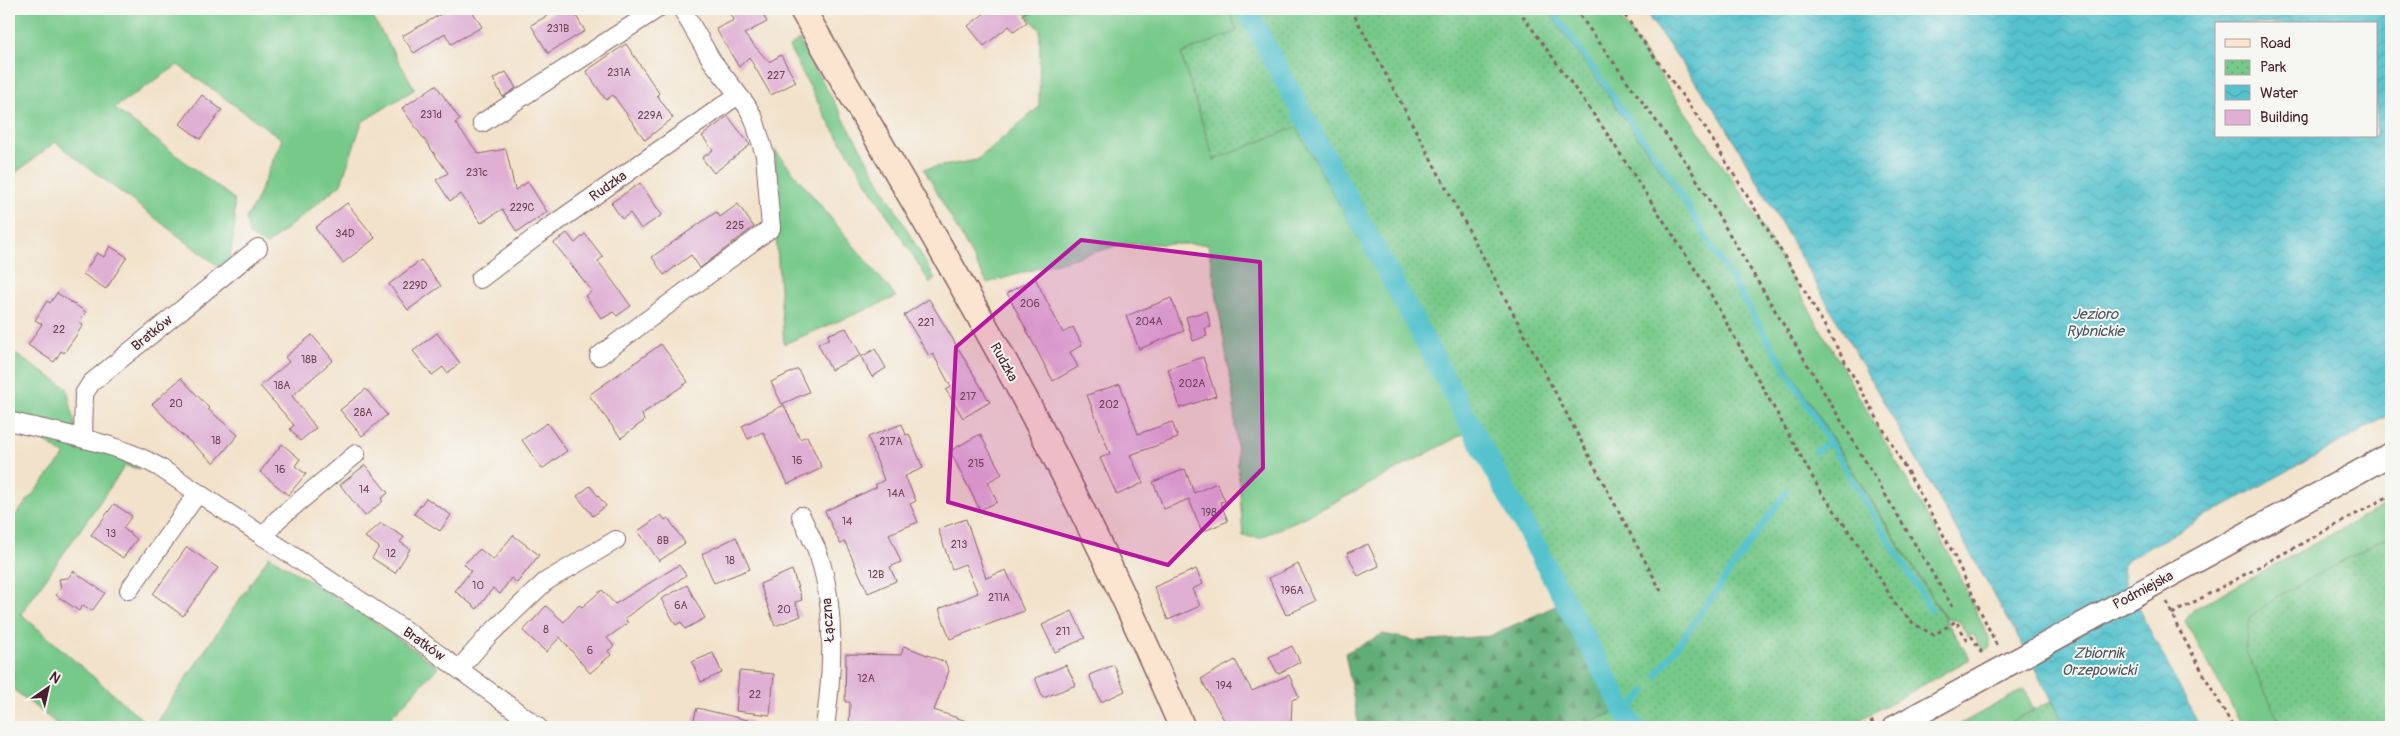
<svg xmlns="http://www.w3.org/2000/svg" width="2400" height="736" font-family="Pangolin,sans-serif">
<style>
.grass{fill:#77c98b;stroke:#60745b}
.forest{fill:url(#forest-firs);stroke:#566651}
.park{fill:url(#park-dots);stroke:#60745b}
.water{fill:url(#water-waves);stroke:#50707c;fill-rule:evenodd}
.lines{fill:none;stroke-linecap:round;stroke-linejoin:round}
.stream{stroke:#55c2cd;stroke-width:6}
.canal{stroke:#55c2cd;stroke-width:21}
.building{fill:#dfb0d4}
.minor-casing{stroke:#856363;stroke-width:20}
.tertiary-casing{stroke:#856363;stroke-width:25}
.secondary-casing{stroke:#856363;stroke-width:28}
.path{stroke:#856363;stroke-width:3;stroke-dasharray:4 4;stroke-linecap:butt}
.minor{stroke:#fff;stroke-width:18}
.tertiary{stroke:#fff;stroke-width:22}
.secondary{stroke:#fce5d0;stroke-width:25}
.marked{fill:#b5179e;fill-opacity:0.2;stroke:#b5179e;stroke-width:4;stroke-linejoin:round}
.labels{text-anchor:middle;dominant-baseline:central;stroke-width:4;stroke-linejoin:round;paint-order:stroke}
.number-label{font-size:11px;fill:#6f4355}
.street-label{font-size:14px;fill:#4a1f2b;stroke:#f6f6f2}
.water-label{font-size:15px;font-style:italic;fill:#4e5864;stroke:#f6f6f2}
</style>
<defs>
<pattern id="forest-firs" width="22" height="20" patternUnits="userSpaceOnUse" patternTransform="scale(1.25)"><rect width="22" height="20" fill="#61ad77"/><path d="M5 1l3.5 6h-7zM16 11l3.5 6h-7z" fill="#528c62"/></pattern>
<pattern id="park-dots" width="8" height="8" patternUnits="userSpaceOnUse" patternTransform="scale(1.25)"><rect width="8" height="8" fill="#77c98b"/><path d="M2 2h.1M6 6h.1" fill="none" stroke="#68ac78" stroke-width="1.8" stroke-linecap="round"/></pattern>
<pattern id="water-waves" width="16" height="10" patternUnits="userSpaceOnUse" patternTransform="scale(1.25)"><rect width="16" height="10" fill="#55c2cd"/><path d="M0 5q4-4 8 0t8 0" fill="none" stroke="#4ca6b0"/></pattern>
</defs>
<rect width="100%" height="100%" fill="#f6f6f2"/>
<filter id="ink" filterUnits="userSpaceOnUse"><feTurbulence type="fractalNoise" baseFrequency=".02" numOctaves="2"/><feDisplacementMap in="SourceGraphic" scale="10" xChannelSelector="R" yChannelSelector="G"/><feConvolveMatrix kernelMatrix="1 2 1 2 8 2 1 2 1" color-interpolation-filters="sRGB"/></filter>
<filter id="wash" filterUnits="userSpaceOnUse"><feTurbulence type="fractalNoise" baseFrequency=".0096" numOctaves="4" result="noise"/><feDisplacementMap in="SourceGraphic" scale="20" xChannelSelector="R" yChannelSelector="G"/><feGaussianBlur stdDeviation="1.12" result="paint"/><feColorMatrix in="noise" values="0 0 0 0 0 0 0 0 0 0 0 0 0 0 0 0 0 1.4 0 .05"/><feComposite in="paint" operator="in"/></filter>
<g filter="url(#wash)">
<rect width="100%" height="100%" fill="#f2e2cb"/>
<!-- grass -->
<g class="grass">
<polygon points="9,9 368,9 415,89 362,122 341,184 267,245 249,235 246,218 255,203 282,139 178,65 114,108 234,199 235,224 229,263 218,266 55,142 9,178"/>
<polygon points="1022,9 1229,9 1237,31 1181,54 1214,160 1296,126 1467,432 1338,501 1260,538 1243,536 1233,396 1208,244 1123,244 987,283 924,169 977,160 1039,107 1040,30"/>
<polygon points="1547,9 1614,9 1748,202 1949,554 1990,640 1990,647 1983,651 1973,634 1968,637 1959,621 1946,619 1691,213"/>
<polygon points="799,40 935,279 930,283 825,116 789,47"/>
<polygon points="775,150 896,297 784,344 776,236"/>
<polygon points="9,350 67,388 76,430 9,413"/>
<polygon points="38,437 111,453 140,469 125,466 21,614 151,727 61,727 9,686 9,523 65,455"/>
<polygon points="2391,502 2391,535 2278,596 2250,617 2282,727 2243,727 2185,621 2194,609"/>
<polygon points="269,556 374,621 438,667 382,727 153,727"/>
<polygon points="2024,689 2034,710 2001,727 1955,727"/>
<polygon points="1621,710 1631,727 1580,727"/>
</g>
<!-- forest -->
<polygon class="forest" points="1562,603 1621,710 1580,727 1359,727 1345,653 1383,634 1417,641 1490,636"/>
<!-- park -->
<g class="park">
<polygon points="1229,9 1547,9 1691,213 1970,659 1847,727 1631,727 1296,127 1214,160 1181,54 1237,31"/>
<polygon points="2391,535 2391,727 2282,727 2245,650 2250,617 2278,596"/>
<polygon points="2052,701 2066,727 2001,727"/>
</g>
<!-- water -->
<path class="water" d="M1643,9H2391V414L2128,559L2122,569L2124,581L2200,727H2066L2017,635L1721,118ZM2216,24H2376V136H2216Z"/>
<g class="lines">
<!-- stream -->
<g class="stream">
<polyline points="1551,9 1670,177 1931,610"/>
<polyline points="1816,452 1829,441"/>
<polyline points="1657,675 1786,492"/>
<polyline points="1626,714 1645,691"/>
</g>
<!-- canal -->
<polyline class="canal" points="1246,9 1633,727"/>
</g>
<g id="blocks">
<!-- building -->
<g class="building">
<polygon points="450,9 471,9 482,27 451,44 445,33 414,53 402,36"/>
<polygon points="559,9 572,9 585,31 548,53 531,25"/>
<polygon points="728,9 760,9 767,22 744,34 769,62 781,55 796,82 771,95 749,57 739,67 716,29 734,20"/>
<polygon points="990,9 1030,9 1022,15 1027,22 1014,32 1009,26 984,46 968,26"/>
<polygon points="626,44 659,93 657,95 673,118 645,140 613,95 606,100 586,71"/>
<polygon points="506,72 516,88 503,97 493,79"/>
<polygon points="436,85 460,120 455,123 479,154 506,149 515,190 528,182 547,212 517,232 502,209 481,223 461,194 450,201 436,180 448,173 402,108"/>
<polygon points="202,95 222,110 200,139 180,124"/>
<polygon points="728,116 750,145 714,173 702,158 713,150 702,136"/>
<polygon points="640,183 662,215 641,229 630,213 622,219 611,203"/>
<polygon points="347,203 375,238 343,263 315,228"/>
<polygon points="738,204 754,227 700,268 691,255 664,275 652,257 716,212 720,217"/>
<polygon points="567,233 575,243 585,234 603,257 598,261 631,306 617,316 613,312 602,319 585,296 592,291 554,243"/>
<polygon points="110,246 127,257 106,289 83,274 97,253 104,257"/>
<polygon points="421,260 441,286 408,310 389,284"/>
<polygon points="1035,278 1063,333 1073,327 1082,345 1070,352 1078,367 1053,381 1007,293"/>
<polygon points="57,293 86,312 79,322 83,325 77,334 64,353 61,351 54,362 28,345 42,324 35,320 47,301 50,303"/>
<polygon points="1171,298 1184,331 1139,349 1126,316"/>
<polygon points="929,299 990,402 963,418 946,390 951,387 933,354 929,356 904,315"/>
<polygon points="1207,311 1211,327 1205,328 1207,336 1193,341 1186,317"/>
<polygon points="846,328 861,355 831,370 818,344 830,338 827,335"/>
<polygon points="437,333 460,363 447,373 443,367 432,375 413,351"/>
<polygon points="312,335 333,360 292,396 316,428 300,441 290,429 294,425 260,386 289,362 285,357"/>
<polygon points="661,344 688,382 642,414 644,421 621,438 589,395"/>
<polygon points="875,349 886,368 872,377 861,357"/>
<polygon points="1203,357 1216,396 1180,408 1168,369"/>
<polygon points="798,369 809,392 782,404 771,382"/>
<polygon points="181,378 209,408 208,409 238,435 214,463 180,433 152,404"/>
<polygon points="1120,384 1138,434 1172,422 1178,438 1130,455 1143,483 1117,495 1100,458 1110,454 1087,395"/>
<polygon points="366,389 387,415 362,436 340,410"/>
<polygon points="784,405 800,439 807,436 822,468 788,484 763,432 748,439 742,426"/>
<polygon points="547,423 567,451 542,469 522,440"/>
<polygon points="902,424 906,435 909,434 923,468 905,476 916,501 910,504 918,522 889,534 901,562 890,567 896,581 868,593 845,542 840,544 825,511 877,487 875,485 884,480 868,437"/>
<polygon points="980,434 1002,474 988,482 997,502 980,510 950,451"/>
<polygon points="282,444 300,459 295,466 306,474 288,495 260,472"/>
<polygon points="365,465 388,493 381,499 383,501 365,516 340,485"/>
<polygon points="1185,469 1194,493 1217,483 1225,501 1220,502 1228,521 1202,532 1189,499 1164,509 1153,482"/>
<polygon points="590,486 606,506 593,516 577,496"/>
<polygon points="426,498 451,515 440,531 414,514"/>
<polygon points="114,504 132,516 123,528 137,539 123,558 91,535"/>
<polygon points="661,515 665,520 668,518 685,543 659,561 638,531"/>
<polygon points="966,519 986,578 1006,570 1024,611 950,639 939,609 978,593 965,564 952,569 938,529"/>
<polygon points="381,523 404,537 400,542 410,549 395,573 372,558 379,547 365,537"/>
<polygon points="513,535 539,555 517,583 511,578 500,594 493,588 477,609 455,591 471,571 464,564 480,549 493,560"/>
<polygon points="736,537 750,569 714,583 702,554"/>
<polygon points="1368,544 1379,566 1358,576 1347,553"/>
<polygon points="187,547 218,568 183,616 153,594"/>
<polygon points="1298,564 1316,601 1286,615 1269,578"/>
<polygon points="679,565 686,575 625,618 628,623 607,638 614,646 608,651 611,655 590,673 560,637 546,652 523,631 546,606 564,622 579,605 582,607 602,590 615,604"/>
<polygon points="1196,569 1203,584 1192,589 1200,606 1168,620 1154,587"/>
<polygon points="792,570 802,600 795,602 801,616 775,626 760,584"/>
<polygon points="73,571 105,593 92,611 83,605 79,611 56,595 61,588 59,579 68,578"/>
<polygon points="687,585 705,618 685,629 681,622 676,625 661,599"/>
<polygon points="1072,611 1085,638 1055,652 1042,625"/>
<polygon points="904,646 945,662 949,671 934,710 975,724 975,727 849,727 850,702 845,702 846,654 901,655"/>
<polygon points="1292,646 1300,662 1278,674 1269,657"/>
<polygon points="713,653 722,673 701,682 692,662"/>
<polygon points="1235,660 1252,691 1289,675 1299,697 1292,700 1291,727 1228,727 1201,679"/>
<polygon points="1066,665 1076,685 1043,698 1035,678"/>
<polygon points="1114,665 1125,691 1101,702 1089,675"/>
<polygon points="739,671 774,674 770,715 736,711"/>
<polygon points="697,708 752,721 752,727 710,727 693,723"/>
</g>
</g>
</g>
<g filter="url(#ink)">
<use href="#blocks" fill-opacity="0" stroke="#856363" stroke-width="1"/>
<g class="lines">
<!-- minor casing -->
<g class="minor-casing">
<g id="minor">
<polyline points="482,123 657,9"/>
<polyline points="480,279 537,236 738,95"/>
<polyline points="599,356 771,228 765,155 754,119 747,106 712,61 682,9"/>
<path d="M9,421C60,434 113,441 159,467L412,635L538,727"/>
<polyline points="83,438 84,394 91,383 258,248"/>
<path d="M801,516C806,527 811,537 816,548C837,602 833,670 825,727"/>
<polyline points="264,537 277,520 356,454"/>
<polyline points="129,590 198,493"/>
<polyline points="459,669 488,636 545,582 616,540"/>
</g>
</g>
<!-- tertiary casing -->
<g class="tertiary-casing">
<polyline id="tertiary" points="1895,727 2391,454"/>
</g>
<!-- secondary casing -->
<g class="secondary-casing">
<path id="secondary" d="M802,9C877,139 954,267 1025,399C1082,506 1134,616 1182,727"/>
</g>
<!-- path -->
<g class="path">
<polyline points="1351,9 1661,591"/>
<polyline points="1518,9 1604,129 1706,286 1818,487 1871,563 1895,604 1914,624 1934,635 1956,621 1967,640 1972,637 1983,655"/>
<polyline points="1575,9 1688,165 1952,606"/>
<polyline points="1620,9 1704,126 1797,277 1949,545 1998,648"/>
<polyline points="2167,602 2177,626 2233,727"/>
<polyline points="2172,614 2391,495"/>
<polyline points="1863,727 1876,720"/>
</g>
<!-- minor -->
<use href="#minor" class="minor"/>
<!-- tertiary -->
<use href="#tertiary" class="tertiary"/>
<!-- secondary -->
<use href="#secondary" class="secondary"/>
</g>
</g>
<!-- marked area -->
<path class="marked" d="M1081,240L1260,262L1263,468L1168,565L948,502L956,347Z"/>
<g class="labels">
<!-- number labels -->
<g class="number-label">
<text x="558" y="28">231B</text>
<text x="619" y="72">231A</text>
<text x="776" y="75">227</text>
<text x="431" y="114">231d</text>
<text x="650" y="115">229A</text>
<text x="477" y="172">231c</text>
<text x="522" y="207">229C</text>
<text x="735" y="225">225</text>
<text x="345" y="233">34D</text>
<text x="415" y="285">229D</text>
<text x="1030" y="303">206</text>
<text x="1149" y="321">204A</text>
<text x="926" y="322">221</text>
<text x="59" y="329">22</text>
<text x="309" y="359">18B</text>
<text x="1192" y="383">202A</text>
<text x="282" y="385">18A</text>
<text x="968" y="396">217</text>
<text x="176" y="403">20</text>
<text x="1109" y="404">202</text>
<text x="363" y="412">28A</text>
<text x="216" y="440">18</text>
<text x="891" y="441">217A</text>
<text x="797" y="460">16</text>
<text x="976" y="463">215</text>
<text x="280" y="469">16</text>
<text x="364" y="489">14</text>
<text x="896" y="493">14A</text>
<text x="1209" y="512">198</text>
<text x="847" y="521">14</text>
<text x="111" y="533">13</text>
<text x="663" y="540">8B</text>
<text x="959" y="544">213</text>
<text x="391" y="553">12</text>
<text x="730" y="560">18</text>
<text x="876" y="574">12B</text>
<text x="478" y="585">10</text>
<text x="1292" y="590">196A</text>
<text x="999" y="597">211A</text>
<text x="681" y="605">6A</text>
<text x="784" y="609">20</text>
<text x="546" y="629">8</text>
<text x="1063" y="631">211</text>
<text x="590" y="650">6</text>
<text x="866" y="678">12A</text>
<text x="1224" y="685">194</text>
<text x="755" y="694">22</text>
</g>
<!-- street labels -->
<g class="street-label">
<text transform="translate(608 186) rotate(-35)">Rudzka</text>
<text transform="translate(152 333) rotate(-39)">Bratków</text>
<text transform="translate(1004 362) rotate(61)">Rudzka</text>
<text transform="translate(2143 590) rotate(-28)">Podmiejska</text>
<text transform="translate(828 620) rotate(-94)">Łączna</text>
<text transform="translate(424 644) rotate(35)">Bratków</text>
</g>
<!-- water labels -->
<g class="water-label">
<text x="2095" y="314">Jezioro<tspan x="2095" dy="17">Rybnickie</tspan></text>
<text x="2099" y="653">Zbiornik<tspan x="2099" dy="17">Orzepowicki</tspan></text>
</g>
</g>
<!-- margin -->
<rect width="2400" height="736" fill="none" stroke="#f6f6f2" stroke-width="30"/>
<!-- legend -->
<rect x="2215" y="22" width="162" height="115" fill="#f6f6f2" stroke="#b1a0a2"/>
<rect x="2225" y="39" width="25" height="8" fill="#fce5d0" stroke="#b1a0a2"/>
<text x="2260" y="48" font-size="15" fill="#4a1f2b">Road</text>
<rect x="2225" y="60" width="25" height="15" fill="url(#park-dots)" stroke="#b1a0a2"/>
<text x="2260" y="72" font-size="15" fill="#4a1f2b">Park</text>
<rect x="2225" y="85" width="25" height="15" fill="url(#water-waves)" stroke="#b1a0a2"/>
<text x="2260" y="98" font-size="15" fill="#4a1f2b">Water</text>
<rect x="2225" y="110" width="25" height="15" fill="#dfb0d4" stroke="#b1a0a2"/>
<text x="2260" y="122" font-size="15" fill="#4a1f2b">Building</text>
<!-- north arrow -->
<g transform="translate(48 688) rotate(34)" stroke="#f6f6f2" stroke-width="4" paint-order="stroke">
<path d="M0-4L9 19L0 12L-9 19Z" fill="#4a1f2b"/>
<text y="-8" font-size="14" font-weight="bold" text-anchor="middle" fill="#4a1f2b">N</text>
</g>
</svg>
